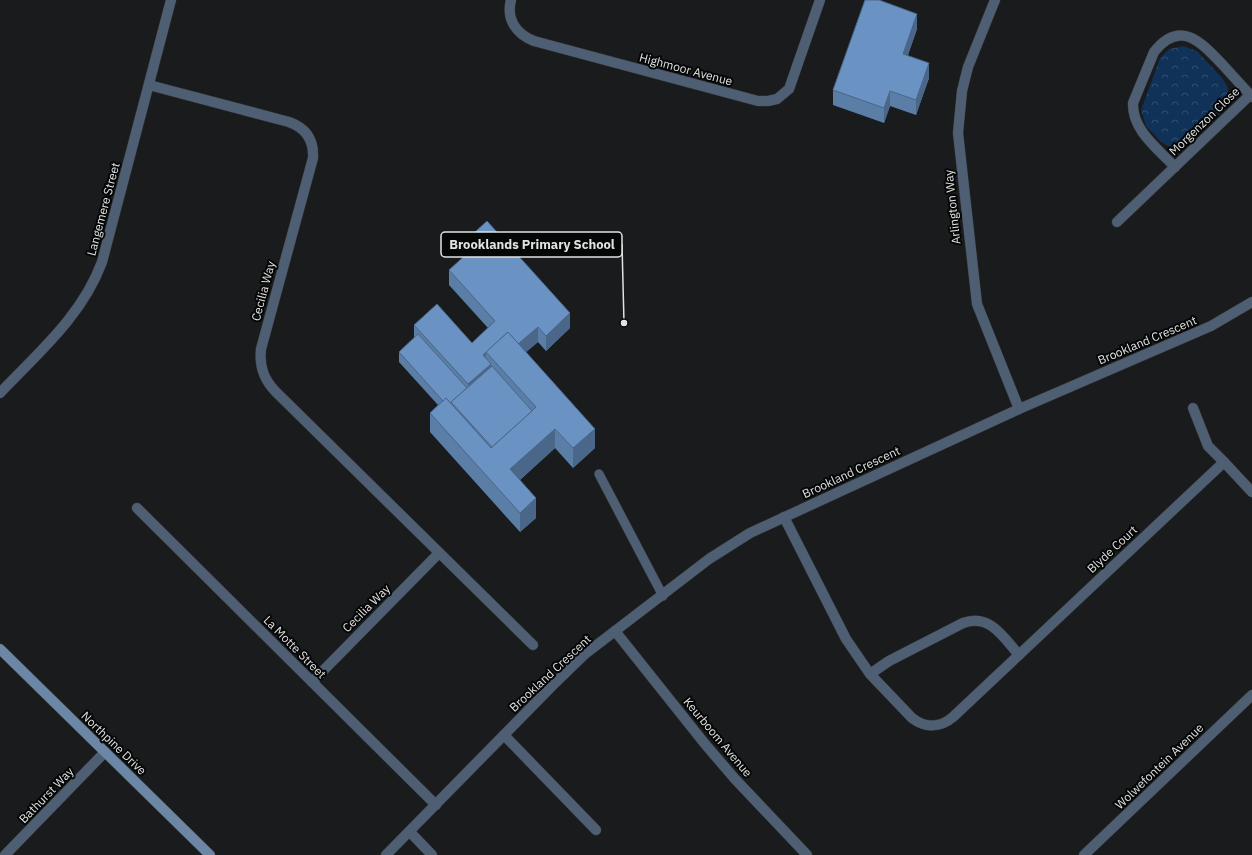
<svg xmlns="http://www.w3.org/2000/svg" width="1252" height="855" font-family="'IBM Plex Sans',sans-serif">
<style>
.park{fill:url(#park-crowns)}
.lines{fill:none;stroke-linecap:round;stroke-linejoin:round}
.lane-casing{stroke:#353739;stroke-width:10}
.street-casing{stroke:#353739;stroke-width:11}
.secondary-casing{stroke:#353739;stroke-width:11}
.lane{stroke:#4f5f73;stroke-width:9}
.street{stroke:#4f5f73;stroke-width:10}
.secondary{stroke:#6c86a6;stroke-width:10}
.wall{fill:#5b7ea7}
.shaded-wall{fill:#4a6688}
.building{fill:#6a92c2;stroke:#4a6688}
.labels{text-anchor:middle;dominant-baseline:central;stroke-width:4;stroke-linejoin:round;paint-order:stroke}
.street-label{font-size:12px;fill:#e1e2e3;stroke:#050606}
.leader{fill:none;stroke:#e1e2e3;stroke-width:1.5}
.callout-dot{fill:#e1e2e3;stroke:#050606;stroke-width:1.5}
.callout{fill:#050606;stroke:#e1e2e3;stroke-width:1.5}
.callout-label{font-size:13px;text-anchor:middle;font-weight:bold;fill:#e1e2e3}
</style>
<defs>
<pattern id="park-crowns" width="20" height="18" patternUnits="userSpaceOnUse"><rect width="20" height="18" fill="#103158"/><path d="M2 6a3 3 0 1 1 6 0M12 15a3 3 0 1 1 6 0" fill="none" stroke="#324f70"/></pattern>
</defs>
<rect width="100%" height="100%" fill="#191b1d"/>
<!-- park -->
<polygon class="park" points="1183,46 1197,51 1223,79 1227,86 1229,94 1228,102 1223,109 1190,142 1176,147 1168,146 1161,142 1146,126 1141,110 1160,58 1169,49"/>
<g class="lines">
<!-- lane casing -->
<g class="lane-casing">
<polyline id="lane" points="599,474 663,596"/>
</g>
<!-- street casing -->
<g class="street-casing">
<g id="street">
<path d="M511,0C506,19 516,34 534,41L758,101H768L777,99L789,89L820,0"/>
<polyline points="995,0 968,67 962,91 958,133 977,304 1019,409"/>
<path d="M149,85L289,122C306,128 314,140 313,158L261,349C259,367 264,380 276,392L533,645"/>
<path d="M1175,167C1157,148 1132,130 1133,103L1154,52C1180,19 1201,42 1222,64C1232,75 1242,86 1252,97"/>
<polyline points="1117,222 1250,95"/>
<path d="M0,393C39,352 82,316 102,262L171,0"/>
<polyline points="1193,408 1208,446 1224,462"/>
<polyline points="137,508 436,805"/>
<path d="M784,517L846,639L870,674L912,718C925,728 940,728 953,717L1224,462L1252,492"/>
<polyline points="615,631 705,744 735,779 807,855"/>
<path d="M870,674L889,661L963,623C990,613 1004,638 1019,655"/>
<polyline points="312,682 439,553"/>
<polyline points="504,735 596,830"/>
<polyline points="410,832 432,855"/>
<polyline points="5,855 105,752"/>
<polyline points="386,855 554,684 585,654 709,559 750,533 1019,409 1211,326 1252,302"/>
<polyline points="1084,855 1252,695"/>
</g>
</g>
<!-- secondary casing -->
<g class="secondary-casing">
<polyline id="secondary" points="0,649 210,855"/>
</g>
<!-- lane -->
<use href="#lane" class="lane"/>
<!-- street -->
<use href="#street" class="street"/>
<!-- secondary -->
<use href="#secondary" class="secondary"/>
</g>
<!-- wall -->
<g class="wall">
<polygon points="917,29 908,55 929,78 916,115 890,106 884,123 833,105 833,90"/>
<polygon points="463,243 570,328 546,351 538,342 526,352 595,448 573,468 555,448 520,480 536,518 520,532 430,432 430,413 438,405 399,362 399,352 414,338 414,325 472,343 488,328 449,285 449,270 463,258"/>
</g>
<!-- shaded-wall -->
<g class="shaded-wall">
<polygon points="917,14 917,29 903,69 903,54"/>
<polygon points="929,63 929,78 916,115 916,100"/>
<polygon points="890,91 890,106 884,123 884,108"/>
<polygon points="570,313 570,328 546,351 546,336"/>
<polygon points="538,327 538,342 517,360 517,345"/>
<polygon points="486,352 486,367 483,355"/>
<polygon points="491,364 491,379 468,389 468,384"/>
<polygon points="555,429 555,448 510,489 510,469"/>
<polygon points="595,429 595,448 573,468 573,448"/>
<polygon points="536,498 536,518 520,532 520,513"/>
</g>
<!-- building -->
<g class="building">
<polygon points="865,0 879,0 917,14 903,54 929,63 916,100 890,91 884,108 833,90"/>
<polygon points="487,221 570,313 546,336 538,327 518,344 508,332 483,355 491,364 468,384 414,325 437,304 472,343 495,321 449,270 470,251 463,243"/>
<polygon points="508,332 595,429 573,448 555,429 510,469 536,498 520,513 430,413 446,398 491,448 536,407 486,352"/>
<polygon points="418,334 467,388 451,402 451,403 446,398 443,401 399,352"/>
<polygon points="492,366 532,411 492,447 451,402"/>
</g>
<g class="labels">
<!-- street labels -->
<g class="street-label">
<text transform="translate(686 69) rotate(15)">Highmoor Avenue</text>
<text transform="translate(1204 121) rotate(-44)">Morgenzon Close</text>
<text transform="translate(952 207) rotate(-96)">Arlington Way</text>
<text transform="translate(103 209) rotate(-75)">Langemere Street</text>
<text transform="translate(263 291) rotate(-75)">Cecilia Way</text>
<text transform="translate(1147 340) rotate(-23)">Brookland Crescent</text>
<text transform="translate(851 472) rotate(-25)">Brookland Crescent</text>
<text transform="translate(1112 549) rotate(-43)">Blyde Court</text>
<text transform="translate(366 608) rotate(-45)">Cecilia Way</text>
<text transform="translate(295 647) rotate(45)">La Motte Street</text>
<text transform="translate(550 673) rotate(-43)">Brookland Crescent</text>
<text transform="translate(718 737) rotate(50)">Keurboom Avenue</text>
<text transform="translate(114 743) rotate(44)">Northpine Drive</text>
<text transform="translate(1159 766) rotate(-44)">Wolwefontein Avenue</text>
<text transform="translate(46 795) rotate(-46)">Bathurst Way</text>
</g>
</g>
<!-- callouts -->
<path class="leader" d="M624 323L622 244"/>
<circle class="callout-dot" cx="624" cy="323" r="4"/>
<rect class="callout" x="441" y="232" width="181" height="25" rx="4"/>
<g class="callout-label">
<text x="532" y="249">Brooklands Primary School</text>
</g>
</svg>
